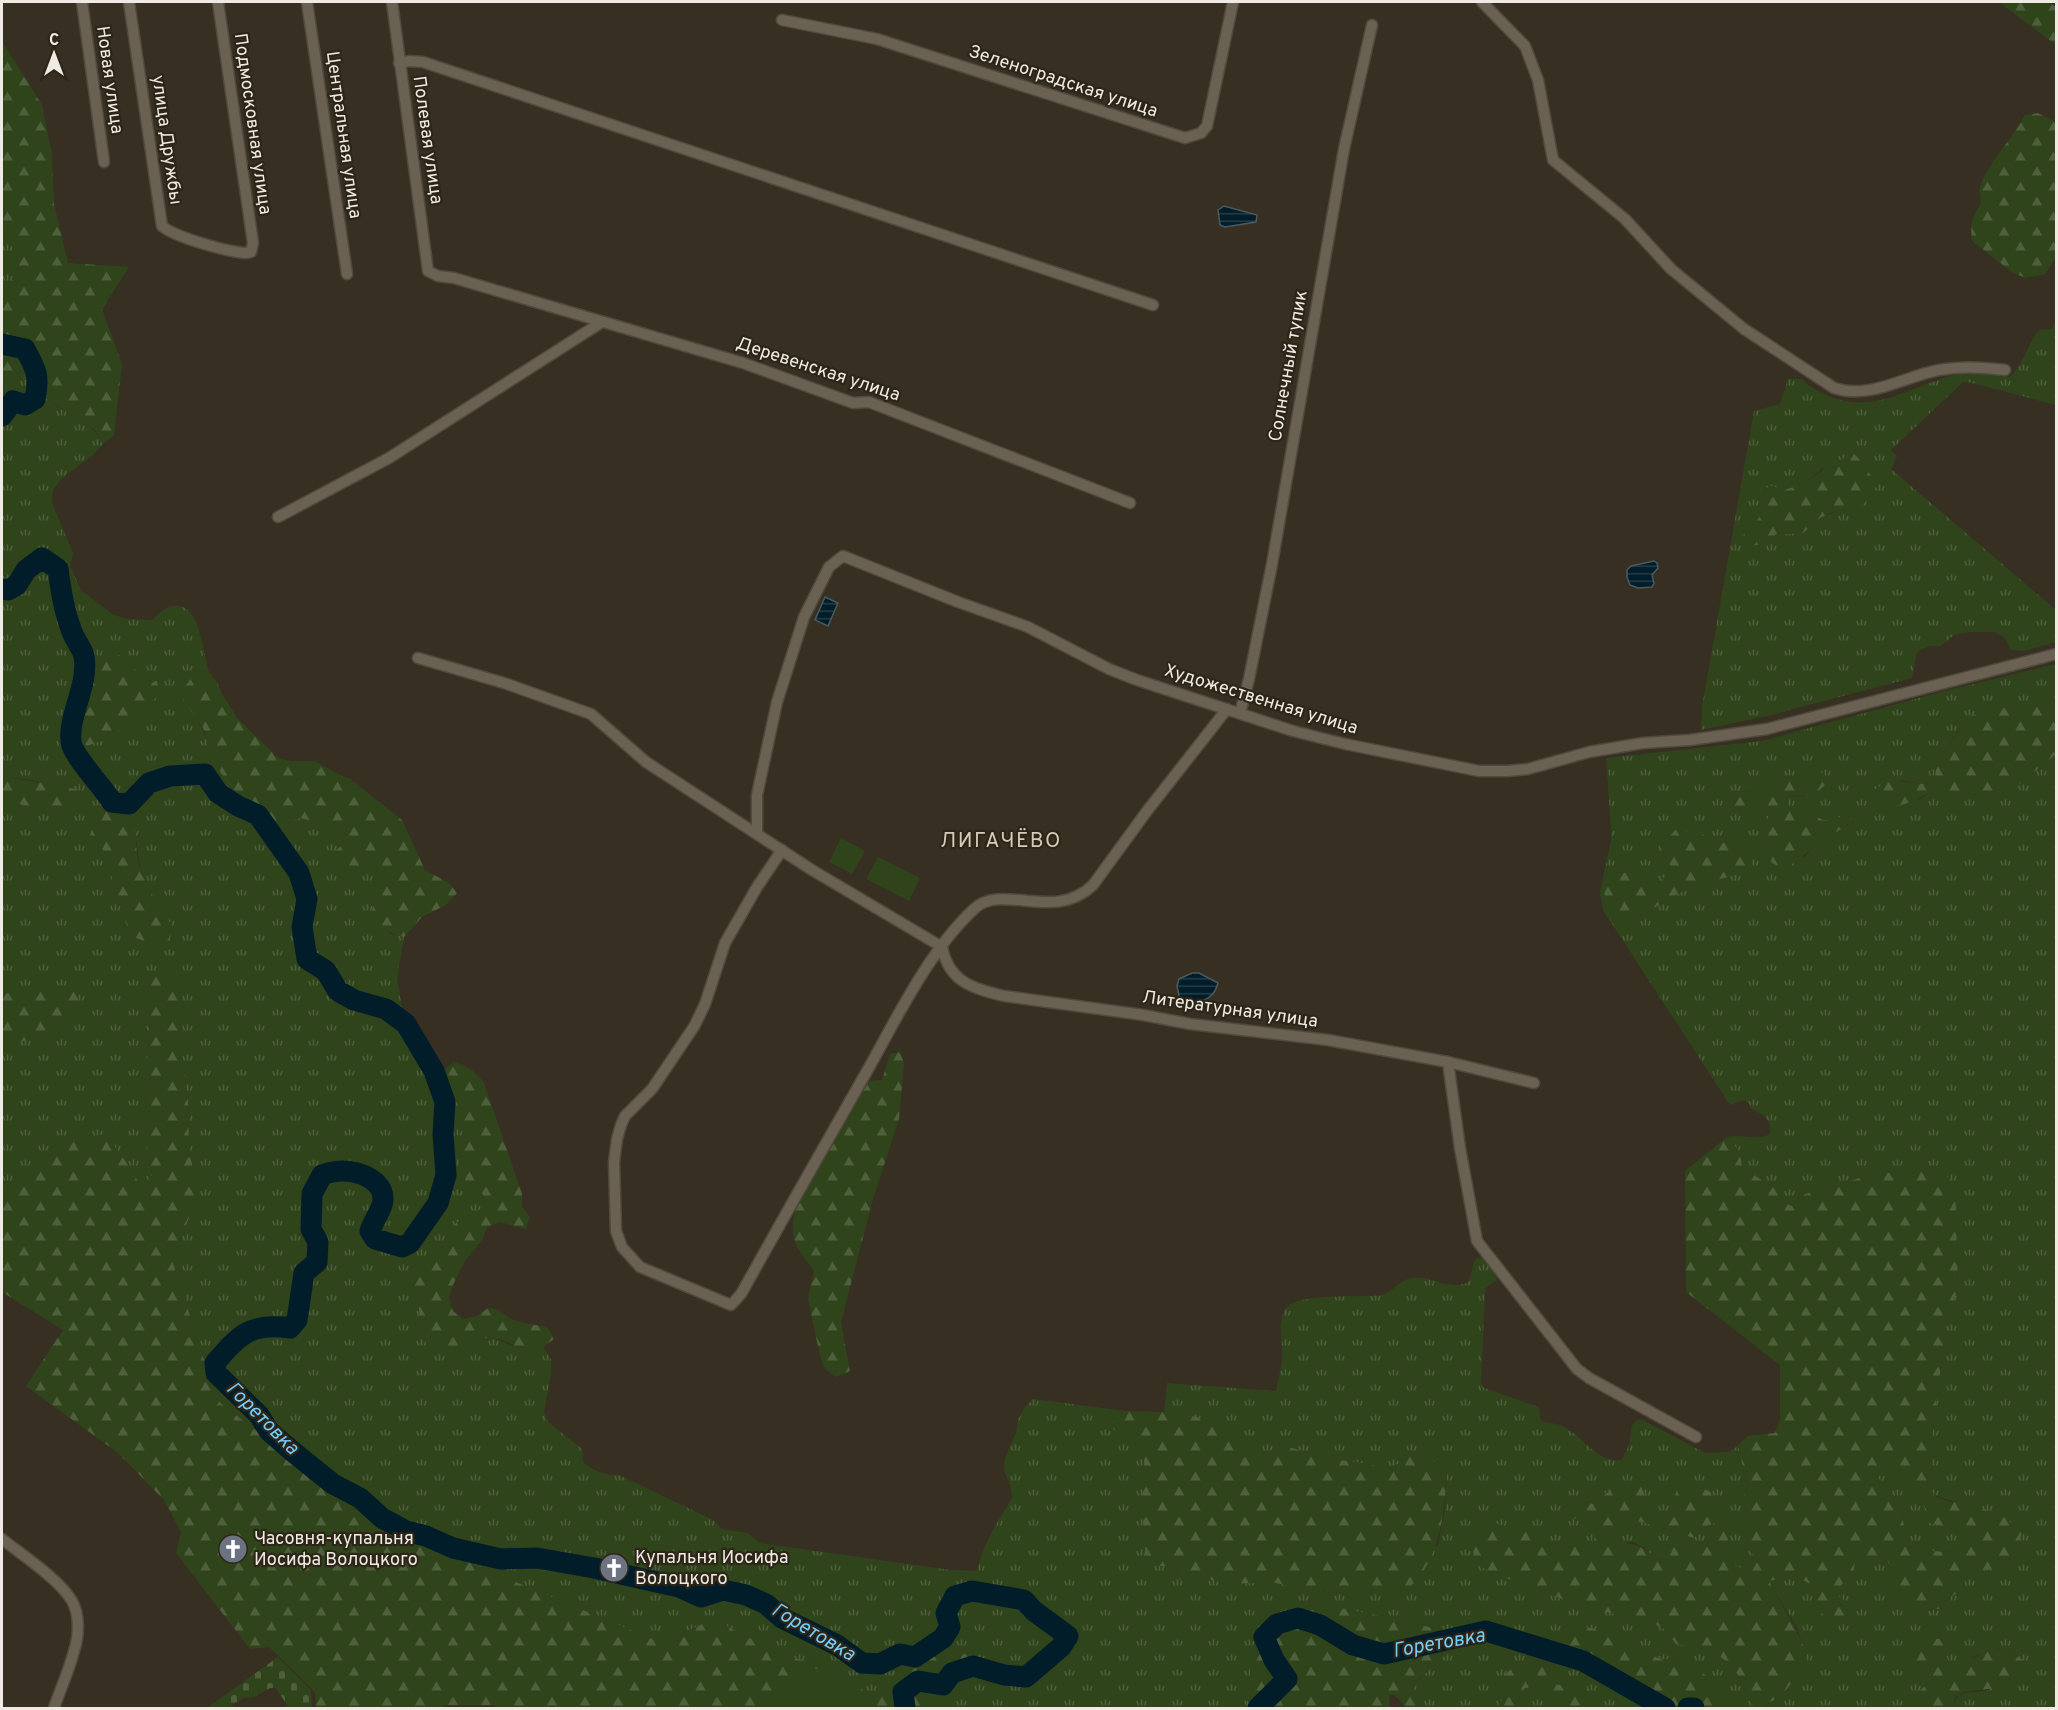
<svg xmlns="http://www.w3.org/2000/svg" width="2058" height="1710" font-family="Overpass,sans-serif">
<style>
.grass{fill:url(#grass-tufts);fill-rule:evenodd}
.forest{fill:url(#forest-firs);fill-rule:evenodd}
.cemetery{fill:url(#cemetery-stones)}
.park{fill:#30441b}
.water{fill:url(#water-rules);stroke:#495b60;stroke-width:1.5}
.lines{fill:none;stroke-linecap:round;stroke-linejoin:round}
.river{stroke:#011d29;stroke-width:21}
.street-casing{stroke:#504a3e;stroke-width:13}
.street{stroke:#6a6152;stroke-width:10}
.labels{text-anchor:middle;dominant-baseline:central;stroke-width:4.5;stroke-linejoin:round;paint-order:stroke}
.street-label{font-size:18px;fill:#f0ebe2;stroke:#2d2518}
.poi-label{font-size:18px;fill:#f0ebe2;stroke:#2d2518;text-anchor:start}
.water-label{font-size:20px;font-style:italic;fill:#73cefb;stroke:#2d2518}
.quarter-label{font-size:21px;letter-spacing:1.5px;fill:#d5cbba;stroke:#2d2518}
</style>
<defs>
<pattern id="grass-tufts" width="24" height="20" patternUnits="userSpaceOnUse" patternTransform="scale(1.5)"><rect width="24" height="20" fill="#30441b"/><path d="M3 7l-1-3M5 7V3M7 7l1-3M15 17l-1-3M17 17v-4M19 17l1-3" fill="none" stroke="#4e5f3c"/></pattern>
<pattern id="forest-firs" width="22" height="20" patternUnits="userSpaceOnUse" patternTransform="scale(1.5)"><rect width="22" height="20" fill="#30441b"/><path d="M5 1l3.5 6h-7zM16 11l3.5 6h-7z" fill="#4e5f3c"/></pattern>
<pattern id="cemetery-stones" width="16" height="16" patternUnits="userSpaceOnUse" patternTransform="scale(1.5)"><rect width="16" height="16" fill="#30441b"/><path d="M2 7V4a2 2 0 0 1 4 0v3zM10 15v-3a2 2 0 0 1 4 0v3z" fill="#4e5f3c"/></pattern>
<pattern id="water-rules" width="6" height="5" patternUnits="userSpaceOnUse" patternTransform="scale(1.5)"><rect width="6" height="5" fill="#011d29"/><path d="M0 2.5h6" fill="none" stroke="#263e48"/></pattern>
</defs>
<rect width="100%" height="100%" fill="#372f21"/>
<!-- grass -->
<g class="grass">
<polygon points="2,215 19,264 2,299"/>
<path d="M2056,319V405L1964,381L1891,450L1897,456L1891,469L2056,610V642L2024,651L2011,650L2005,638L1994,632H1968L1954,635L1941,646H1929L1917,652L1912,678L1767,716L1701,730L1702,707L1754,411L1780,404L1788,379H1802C1810,388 1818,391 1829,396C1878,417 1917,381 1964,373C1979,370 1995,375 2010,377C2024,364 2027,345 2039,330L2052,329ZM1853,453C1864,462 1868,473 1877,483L1846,508L1820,518L1803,533L1776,534L1766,543L1750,527L1760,518L1762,504L1771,486C1775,487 1781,490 1785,490C1798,489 1821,471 1829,462L1842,460Z"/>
<path d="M19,376C34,382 36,390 48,400C70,417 89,418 103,444L94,454L61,479L53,490L52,503L73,553L70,566L81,590L112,614L126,619L153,620C165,604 184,598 195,620C202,635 204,655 209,672L196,671V716L208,741V754L232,788L255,803L262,815L288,822L300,818L327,825L340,831L345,844L376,864L381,878L373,889L374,902L371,915L391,934L404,937L397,979L402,1007L452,1083L457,1111L467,1138L459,1165L484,1195L481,1209L456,1223L434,1255L422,1261L411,1283L418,1296L421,1336L429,1346L468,1349L476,1338C493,1337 498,1340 514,1346C522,1349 534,1347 543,1347L551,1359V1373L544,1412L548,1422L582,1449L583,1462C595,1472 604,1475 619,1475L713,1520L722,1529L748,1533L759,1543L951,1570L977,1571C983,1543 997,1523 1012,1498L1010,1484L1004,1471L1005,1458L1016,1433L1018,1420L1024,1408L1033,1399L1126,1411L1116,1419L1125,1436L1146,1444L1143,1464L1144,1489L1181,1582L1195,1577L1232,1584L1269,1582L1333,1593L1371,1589L1438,1545L1445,1509L1447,1474L1421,1450L1391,1468L1322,1457L1289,1447L1256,1454C1226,1428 1204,1414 1164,1413L1167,1383L1276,1391C1278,1381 1281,1370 1282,1360C1284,1343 1276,1326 1285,1310C1293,1294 1346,1297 1363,1296C1369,1296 1376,1296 1382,1295C1394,1291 1400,1279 1414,1278C1433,1276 1445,1290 1467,1283C1472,1275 1472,1266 1476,1258H1483L1496,1273L1497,1280L1485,1288L1481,1384L1484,1388L1539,1407L1541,1421C1550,1423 1561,1424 1569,1430C1585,1440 1600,1464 1622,1460C1625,1454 1629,1447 1630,1440C1632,1429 1629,1423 1641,1419L1705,1453L1727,1452L1733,1450L1738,1445L1747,1486L1743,1500V1514L1747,1528L1746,1543L1758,1561L1752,1571L1737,1567L1724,1553L1729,1536L1730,1518L1671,1508L1657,1519L1648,1504L1641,1487L1607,1492L1594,1504L1576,1501L1563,1512L1595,1528V1546L1578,1540L1562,1544L1543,1543L1526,1532L1508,1579L1527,1582L1578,1607L1648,1620L1664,1629L1676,1644C1701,1646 1723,1652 1738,1675C1741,1680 1742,1687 1745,1692C1748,1698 1753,1703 1757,1708C1788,1698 1788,1685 1807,1660L1797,1627L1768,1581C1788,1578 1796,1575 1814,1586L1812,1600L1850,1604L1839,1597L1842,1584L1853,1575L1854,1562L1882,1558L1894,1566L1897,1580L1932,1610L1945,1608C1952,1592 1962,1581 1975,1571L1976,1507C1955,1499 1945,1503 1926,1489L1932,1463L1930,1451L1947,1319L1958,1288L1955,1183L1934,1166L1867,1176L1805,1194L1791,1206L1783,1201L1775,1189L1742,1167L1740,1152L1727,1137C1742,1133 1756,1142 1770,1134C1772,1119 1763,1114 1751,1109L1749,1103L1743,1100L1730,1105L1603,910L1600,892L1611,841V828L1606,758L1762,741L1941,692L2056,664V726L2047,708L2008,707L1982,713L1960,728L1937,763L1935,776L1924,784L1899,780L1918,800L1930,793L1957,799L1971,795L2011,789L2056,754V1708H1953C1959,1683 1973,1697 1990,1689C1999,1686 2014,1667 2022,1660L2011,1651L1999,1649L1974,1656L1964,1663L1951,1665L1944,1653L1943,1641L1909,1665L1923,1669L1934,1678L1914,1696L1909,1708H1728L1719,1696L1680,1661L1661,1659L1626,1646L1614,1632L1579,1626L1550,1655L1609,1672L1642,1688L1661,1693L1670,1707L1677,1708H1591L1593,1700L1559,1686L1546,1684L1547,1672L1509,1689L1497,1708H1425L1412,1686L1457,1643L1443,1630L1411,1623L1393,1622L1376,1615L1256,1627L1246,1708H936C944,1689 957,1678 973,1666L936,1653L923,1666L905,1671L892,1687L874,1698L824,1662L789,1658L713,1619L662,1643L372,1522L217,1400L172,1260L197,1198L189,1144L188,1102L182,1054L143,988L151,1010L145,1093L147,1145L152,1175L142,1189L130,1168L16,1178L2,1200V1049L14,1044L5,992L2,994V798L47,813L38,781L2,776V386L6,380ZM138,674L144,684L124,729L110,732L101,741L76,738L86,697V684ZM1820,771L1804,797L1788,795L1787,808L1812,813L1823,820H1836L1848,811V825L1824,838L1804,857L1760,838L1770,813C1755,810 1746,813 1733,805L1734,792L1761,791L1770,780L1782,776L1794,779L1807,777ZM1657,834L1670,836L1702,834L1713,841L1739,845L1730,876L1689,887L1654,908L1613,924L1615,872L1629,873L1631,861L1642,871L1649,883L1661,880L1672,871C1668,857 1658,848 1657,834ZM137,841C137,872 153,901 172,925L156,947L130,935L113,883L108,856Z"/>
<path d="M1889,1471L1921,1495L1928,1522C1942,1528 1957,1526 1966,1539V1545C1953,1557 1920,1552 1908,1539C1903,1532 1904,1520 1901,1511C1896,1498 1887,1486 1876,1477Z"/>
<path d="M1630,1521L1643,1522L1694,1538L1703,1528L1715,1522C1711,1551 1699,1549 1673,1548L1669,1560L1655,1559L1645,1548L1633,1542L1620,1543L1608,1535L1617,1525Z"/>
<polygon points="1533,1686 1557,1708 1525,1708 1519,1703 1520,1690"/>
</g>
<!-- forest -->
<g class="forest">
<polygon points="1999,2 2048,2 2056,7 2056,45"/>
<polygon points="2,41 42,105 52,155 54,204 68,263 129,267 102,309 122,364 114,435 103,444 95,430 48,400 31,381 19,376 6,380 2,386 2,299 19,264 2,215"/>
<path d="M2038,113L2056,122V257L2045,274L2026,278L2013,273L1972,241C1970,225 1972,216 1981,203C1981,199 1979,193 1980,189C1982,170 2015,136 2025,115Z"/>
<path d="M1853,453C1864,462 1868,473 1877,483L1873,495L1861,506L1833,512L1820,518L1803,533L1776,534L1766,543L1752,546L1742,537C1759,516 1765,521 1759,491L1771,486L1784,490L1797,486L1821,472L1829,461L1842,460Z"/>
<path d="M108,652C132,656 132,666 144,684L157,681L159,694L150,704L146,717L124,729L110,732L101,741L87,746L76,738L86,697V684L97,658Z"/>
<path d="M196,671L209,672L217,682L222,694L237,718L277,757L289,761H315L338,774L350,779L402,820L425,870L449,883L457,893L446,905L422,917L404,937C389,934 381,927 371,915L374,902L373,889L381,878L376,864L365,857L358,869L345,873L334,864L335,851L345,843L340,831L327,825L300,818L288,822L274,821L262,815L255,803L232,789L208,754V741L203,728L180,694Z"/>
<path d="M2022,706L2048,708L2056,726V754L2023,781L2011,789L1971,795L1957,799L1930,793L1905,804L1892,806L1878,803L1874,790C1894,776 1902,783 1924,784L1935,776L1937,763L1969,716L2008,707Z"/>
<path d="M1820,771L1829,781C1814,797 1809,797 1788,795L1787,808L1812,813L1823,820H1836L1848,810L1852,818C1846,830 1833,832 1823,840C1810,850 1799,860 1785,869L1772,863L1760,838L1770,814C1755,810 1746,813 1733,805L1734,792L1761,791L1770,780L1782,776L1794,779L1807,777Z"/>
<polygon points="2,776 75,789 84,799 79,809 47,813 2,798"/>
<path d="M116,809C143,827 132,841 140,867C148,889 158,907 172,925L169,946L156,947L130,935L113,883L108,856L90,835C96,819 98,813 116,809Z"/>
<path d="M1679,826L1689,834H1702L1713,841L1739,845L1750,851L1752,864L1743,873L1689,887L1654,908L1613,924C1609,913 1598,885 1609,875C1614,871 1622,873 1629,873L1631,860L1642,871L1649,883L1661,880L1672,871C1668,857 1659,848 1656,834L1670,836Z"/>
<path d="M153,973L174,978L181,1007L182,1054L188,1102L189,1144L197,1198L172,1260L217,1400L372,1522L662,1643L713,1619L789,1658L824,1662L874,1698L892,1687L905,1671L923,1666L936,1653L947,1651L969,1655L974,1666C957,1678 944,1689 936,1708H497L493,1705H444L441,1708H316L315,1692L269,1647L250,1649L176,1553L181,1532L164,1500L118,1453L26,1386L63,1330L2,1292V1200L16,1178L60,1141L106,1134L130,1168L142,1188L152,1175L147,1145L145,1093L151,1010L143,988Z"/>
<polygon points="57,986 76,990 81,1007 64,1026 2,1049 2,994"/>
<path d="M900,1052L904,1063L899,1119L873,1199L841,1322L850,1371L836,1377L825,1369L820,1356L808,1299L814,1271C798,1249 788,1241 795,1211L869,1081L882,1080L890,1054Z"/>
<path d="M453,1062C468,1066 475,1071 484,1083L522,1194V1207L530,1217L526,1229L500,1222L487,1227L482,1240L465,1261L453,1285L449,1298L453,1311L463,1319L477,1316L488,1308C506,1310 502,1315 514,1320C526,1325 537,1324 548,1328L554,1339L543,1347L530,1348L515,1346L503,1340L490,1338H476L468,1349L455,1354H441L429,1346L421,1336L418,1296L411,1283L413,1270L422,1261L434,1255L456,1223L480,1209L484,1196L475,1185L462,1179L459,1165L467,1138L457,1111L452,1084L444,1071Z"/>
<path d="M1727,1137L1740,1152L1742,1167L1775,1189L1783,1201L1791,1206L1805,1194L1867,1176L1934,1166L1955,1183L1958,1288L1947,1319L1930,1451L1932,1463L1926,1489L1937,1497L1950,1502H1963L2002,1515L2022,1532L2018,1545L2003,1568L1975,1571L1965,1579L1963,1592L1950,1596L1946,1608C1923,1612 1899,1602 1884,1584L1897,1580L1894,1567L1882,1558L1855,1562L1853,1575L1842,1584L1839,1597L1850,1604L1858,1615L1845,1622L1831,1619L1819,1612L1812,1600L1814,1586C1798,1576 1787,1578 1769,1581C1782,1608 1801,1630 1807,1661C1788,1685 1788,1698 1756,1708C1752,1703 1748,1698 1745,1692C1742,1686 1741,1680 1738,1675C1723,1652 1701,1646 1676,1644L1664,1629L1648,1620L1578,1607L1527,1582L1508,1579L1474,1564L1473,1546L1476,1529L1493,1523L1526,1532L1543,1543L1562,1544L1578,1540L1595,1545V1528L1562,1512L1576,1501L1594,1504C1613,1488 1616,1482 1641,1486L1648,1504L1657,1519L1671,1508L1677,1490L1695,1485L1711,1492L1713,1509L1730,1518L1729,1536L1724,1553L1737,1567L1752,1571L1758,1561L1746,1543L1747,1528L1743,1514V1500L1747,1486L1738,1445L1748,1436L1775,1433L1780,1420V1365L1686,1292L1685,1171ZM1889,1471L1921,1495L1928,1522C1942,1528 1957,1526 1966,1539V1545C1953,1557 1920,1552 1909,1539C1903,1532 1904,1520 1901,1512C1897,1498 1887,1486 1877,1477ZM1630,1521L1643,1522L1694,1538L1703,1528L1715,1523C1712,1547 1700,1553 1678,1544L1673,1548L1668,1560L1655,1559C1635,1537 1629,1549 1608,1535L1617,1525Z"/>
<path d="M1126,1411C1156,1412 1187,1411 1214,1423C1230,1429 1243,1443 1256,1454L1289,1447L1322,1457L1391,1468L1421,1450L1447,1474C1444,1514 1441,1556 1411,1586L1333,1593L1269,1582L1232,1584L1195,1577L1181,1582L1175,1566H1147C1142,1526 1140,1484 1146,1444L1125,1436L1113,1429L1116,1419Z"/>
<polygon points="1335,1607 1376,1615 1393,1622 1411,1623 1443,1630 1457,1644 1412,1685 1425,1708 1406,1708 1395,1695 1389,1695 1390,1708 1246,1708 1256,1627 1300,1612"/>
<polygon points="1579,1626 1614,1632 1626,1646 1661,1659 1680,1661 1697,1669 1712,1680 1728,1708 1670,1707 1661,1693 1642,1688 1609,1672 1550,1655 1546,1639"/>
<path d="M1930,1637L1943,1640L1944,1653L1951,1665C1970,1663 1989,1644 2010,1651C2014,1653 2017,1657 2021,1659C2025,1662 2030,1663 2034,1665L2031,1678L2005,1687L1963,1692L1955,1698L1953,1708H1909L1914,1696L1934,1678L1923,1669L1909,1665L1908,1651L1921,1648Z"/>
<polygon points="1538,1660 1547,1672 1546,1684 1587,1687 1593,1700 1591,1708 1557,1708 1533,1686 1520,1690 1519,1703 1525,1708 1497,1708 1509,1689 1504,1676 1514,1666"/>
</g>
<!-- cemetery -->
<polygon class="cemetery" points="278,1657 311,1690 312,1708 289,1708 276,1688 270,1688 254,1697 243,1698 228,1708 207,1708"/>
<!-- park -->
<g class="park">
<polygon points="841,838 865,851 852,874 829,862"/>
<polygon points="878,857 920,878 909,901 866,879"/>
<polygon points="807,1663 878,1708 770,1708"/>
</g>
<!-- water -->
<g class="water">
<polygon points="1224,206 1257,215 1256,222 1225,227 1220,225 1218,210"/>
<polygon points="1654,561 1657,563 1658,568 1652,575 1654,583 1652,587 1638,588 1630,585 1627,577 1627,570 1631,566"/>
<polygon points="825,597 838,603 828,626 815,620"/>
<path d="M1192,973H1199L1218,983C1213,1002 1198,1004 1180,1000L1177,986L1179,979Z"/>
</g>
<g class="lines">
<!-- river -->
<g class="river">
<path d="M2,344L25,349C36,369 40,376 35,399L25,405L13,401L2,416"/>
<path d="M2,589L8,590L17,585L26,570L42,558L58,569C61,591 64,611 72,632C75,640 82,648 84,656C89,686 68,714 71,742C73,756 103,787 112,802L129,804L149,783L170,776L205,774L218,793L238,806L258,815L299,873L307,899L302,927L307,959L326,971L338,991L354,1000L386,1009L406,1024L434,1071L445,1102L443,1134L446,1175L438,1203L410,1243L402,1247L375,1239L370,1231C373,1222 379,1214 382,1205C389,1182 359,1170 341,1171C335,1171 328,1173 322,1175L312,1194L311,1229L318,1242L317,1262L304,1273L297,1320L290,1328C251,1322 239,1335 215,1363L216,1373L259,1415L269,1431L292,1451L333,1484L360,1498L382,1518L406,1531L426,1536L453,1548L501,1559L537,1558L594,1568L679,1587L701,1597L723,1590L746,1595L766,1604L782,1618L837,1645L862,1663L880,1664L900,1654L915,1657L943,1638L950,1627L946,1613L955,1596L972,1591L1024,1600L1034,1611L1068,1636L1061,1647L1026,1677L1004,1675L973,1666L952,1673L943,1685L918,1681L903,1692L905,1708"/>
<polyline points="1258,1708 1287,1679 1274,1660 1264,1637 1277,1624 1298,1618 1320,1625 1353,1645 1384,1654 1486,1631 1583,1661 1665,1708"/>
<polyline points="1688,1708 1694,1708"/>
</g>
<!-- street casing -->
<g class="street-casing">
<g id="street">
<polyline points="82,2 104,162"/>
<path d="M129,2L162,226C174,237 228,252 246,253L251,252L253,243L218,2"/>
<polyline points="307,2 347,274"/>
<polyline points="392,2 428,271 438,276 454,278 743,363 853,403 869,402 1130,503"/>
<path d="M1482,2L1525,46L1538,80L1553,160L1625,219L1671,269L1744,329L1834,388C1870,400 1905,376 1939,370C1961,366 1983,367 2005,370"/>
<polyline points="782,20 877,39 1185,138 1201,133 1207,126 1233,2"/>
<polyline points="399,63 409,61 423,62 1153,305"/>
<polyline points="278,517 389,458 602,322"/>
<path d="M418,658L504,683L591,714L646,762L812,870L942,947C949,982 972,988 1004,996L1143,1015L1190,1024L1328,1040L1448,1062L1534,1083"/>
<polyline points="1240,713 1249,679 1272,564 1344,149 1372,25"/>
<polyline points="757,833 757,795 777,702 804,617 829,567 843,556 958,602 1028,627 1109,669 1137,680 1293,731 1345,744 1479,771 1507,771 1528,769 1589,752 1643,743 1690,740 1767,729 2056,654"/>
<path d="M782,850L757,887L725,943L705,1004L695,1025L652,1089L625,1116L621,1125L617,1139L614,1162L616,1231L622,1247L640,1267L731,1305L741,1294C784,1217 827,1141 871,1064C899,1013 931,949 974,909C1002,882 1054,923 1093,885L1147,811L1227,709"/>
<polyline points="1448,1062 1460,1148 1477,1241 1577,1369 1589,1378 1696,1437"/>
<path d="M2,1539C22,1555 59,1579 72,1601C80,1615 79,1636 74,1651C69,1671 60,1690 54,1708"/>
</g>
</g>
<!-- street -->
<use href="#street" class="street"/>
</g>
<!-- icons -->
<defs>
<g id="church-disc" transform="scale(1.5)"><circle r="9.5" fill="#6b7280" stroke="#2d2518"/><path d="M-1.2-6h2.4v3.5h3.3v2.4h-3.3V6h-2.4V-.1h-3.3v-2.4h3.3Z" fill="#fff"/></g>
</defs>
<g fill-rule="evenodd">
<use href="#church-disc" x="233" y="1549"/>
<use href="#church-disc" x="614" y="1568"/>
</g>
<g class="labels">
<!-- street labels -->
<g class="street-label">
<text transform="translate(109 80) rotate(82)">Новая улица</text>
<text transform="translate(1063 82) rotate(18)">Зеленоградская улица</text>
<text transform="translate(252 124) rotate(82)">Подмосковная улица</text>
<text transform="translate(343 135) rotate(82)">Центральная улица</text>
<text transform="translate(166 140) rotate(82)">улица Дружбы</text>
<text transform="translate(427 140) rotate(82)">Полевая улица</text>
<text transform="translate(1289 366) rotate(-80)">Солнечный тупик</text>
<text transform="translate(818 370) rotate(18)">Деревенская улица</text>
<text transform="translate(1261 700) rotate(17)">Художественная улица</text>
<text transform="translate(1230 1010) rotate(8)">Литературная улица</text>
</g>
<!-- poi labels -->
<g class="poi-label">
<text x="254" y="1539">Часовня-купальня<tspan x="254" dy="21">Иосифа Волоцкого</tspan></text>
<text x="635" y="1558">Купальня Иосифа<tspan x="635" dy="21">Волоцкого</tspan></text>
</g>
<!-- water labels -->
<g class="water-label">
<text transform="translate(262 1419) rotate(45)">Горетовка</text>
<text transform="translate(813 1633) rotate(31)">Горетовка</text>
<text transform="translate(1439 1644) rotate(-10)">Горетовка</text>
</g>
<!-- quarter labels -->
<g class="quarter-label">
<text x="1001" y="841">ЛИГАЧЁВО</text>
</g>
</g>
<!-- border -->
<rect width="2058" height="1710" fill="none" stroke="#f0ebe2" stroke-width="6"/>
<!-- north arrow -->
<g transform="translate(54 54)" stroke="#2d2518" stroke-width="4.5" paint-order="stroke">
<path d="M0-4.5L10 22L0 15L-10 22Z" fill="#f0ebe2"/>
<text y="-9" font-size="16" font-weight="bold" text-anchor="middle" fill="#f0ebe2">С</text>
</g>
</svg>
